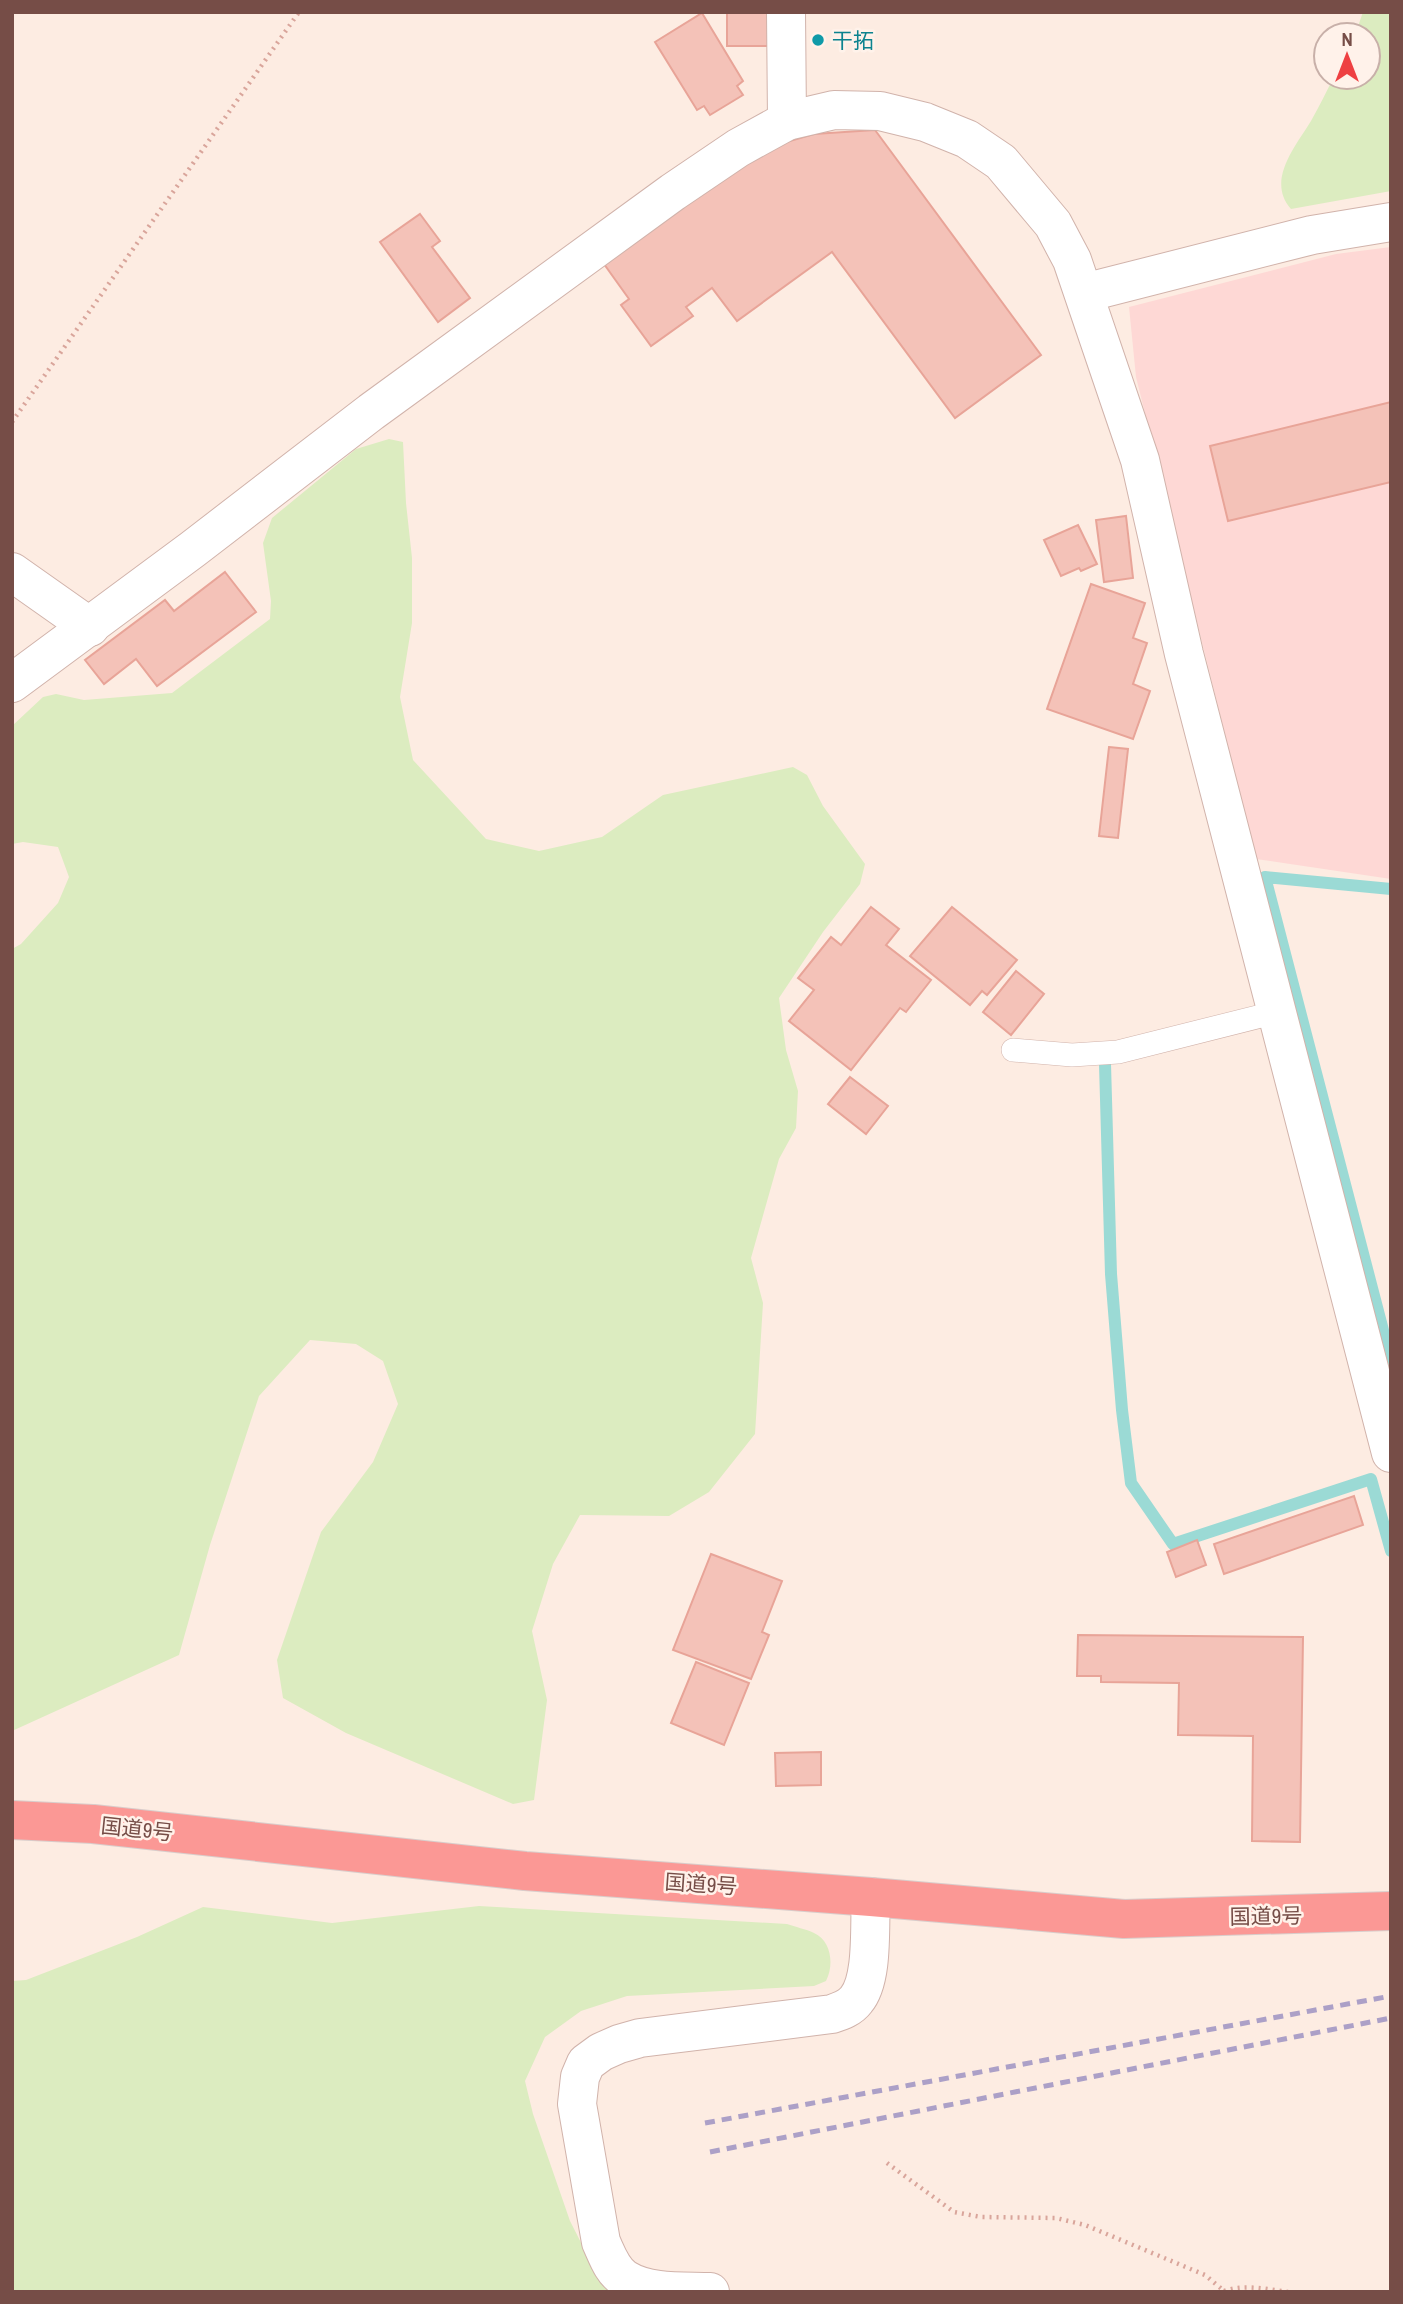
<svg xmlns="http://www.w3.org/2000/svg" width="1403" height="2304" font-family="'Archivo Narrow','Noto Sans JP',sans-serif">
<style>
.commercial{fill:#fed8d5}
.green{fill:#dcecc0}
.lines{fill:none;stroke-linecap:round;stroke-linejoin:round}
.stream{stroke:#9bdad5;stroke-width:12}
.building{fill:#f4c2b8;stroke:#e8a498;stroke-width:2}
.lane-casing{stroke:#d1b3ab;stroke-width:24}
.street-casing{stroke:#d1b3ab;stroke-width:40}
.highway-casing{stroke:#d9cdcb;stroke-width:40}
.path{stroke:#d9a59b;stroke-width:4.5;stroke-dasharray:2 5;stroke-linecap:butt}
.lane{stroke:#fff;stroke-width:23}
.street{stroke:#fff;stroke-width:38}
.highway{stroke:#fb9895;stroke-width:38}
.rail{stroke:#aca0c7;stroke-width:5;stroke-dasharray:10 7;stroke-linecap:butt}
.culture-dot{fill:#0f9aa8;stroke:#fff2ea;stroke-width:2.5}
.labels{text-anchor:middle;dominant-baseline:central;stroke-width:5;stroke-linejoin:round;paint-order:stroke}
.culture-label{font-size:21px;fill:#0d838f;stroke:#fff2ea;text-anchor:start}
.street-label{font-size:21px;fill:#764d47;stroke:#fff2ea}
</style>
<rect width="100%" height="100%" fill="#fdece2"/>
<!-- commercial -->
<polygon class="commercial" points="1391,247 1391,879 1256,859 1136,377 1129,307 1336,254"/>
<!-- green -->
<g class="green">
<path d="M1363,12H1391V191L1291,209C1266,181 1295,147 1311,121C1319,107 1326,92 1334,77H1368V35H1355Z"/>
<polygon points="389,439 403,442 406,503 412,558 412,623 400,697 413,760 486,839 539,851 602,837 663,795 793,767 807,775 823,806 865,864 860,884 823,932 779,998 786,1050 798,1091 796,1128 779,1159 751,1258 763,1303 755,1434 709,1492 669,1516 580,1515 553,1564 532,1631 547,1700 534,1800 513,1804 346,1733 283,1698 277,1660 321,1532 373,1462 398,1404 383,1361 356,1344 310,1340 259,1396 210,1545 179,1655 12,1731 12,949 21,944 58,903 69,877 58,847 23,842 12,844 12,726 43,697 56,694 84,700 172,693 270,619 271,601 263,543 272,518 356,449"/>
<path d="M479,1906L787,1924C795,1927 806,1929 814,1933C832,1941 834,1966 826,1981L814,1986L627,1996L581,2011L545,2037L525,2081L533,2114L570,2221L599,2278L614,2292H12V1981L26,1980L137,1937L203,1907L332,1923Z"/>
</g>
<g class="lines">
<!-- stream -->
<g class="stream">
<polyline points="1391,889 1265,877 1391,1361"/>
<polyline points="1105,1064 1111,1274 1122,1410 1131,1483 1173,1544 1371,1479 1391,1551"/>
</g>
</g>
<!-- building -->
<g class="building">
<rect x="727" y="12" width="42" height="34"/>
<polygon points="702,13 743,81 737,86 743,95 710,115 704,106 697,110 655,42"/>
<polygon points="875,130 1041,355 955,418 832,252 737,321 712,288 686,307 693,316 651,346 621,305 629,299 604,264 762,149 814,134"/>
<polygon points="420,214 440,241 432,247 470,298 438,322 380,242"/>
<polygon points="1391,402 1391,482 1228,521 1210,446"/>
<polygon points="1126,516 1133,578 1104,582 1096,520"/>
<polygon points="1078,525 1097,564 1081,571 1079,568 1061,576 1044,540"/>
<polygon points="225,572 256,612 157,686 136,659 104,684 85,660 165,600 174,611"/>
<polygon points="1091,584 1145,603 1133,638 1147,643 1133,684 1150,691 1133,739 1047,709"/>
<polygon points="1109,747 1128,749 1118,838 1099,836"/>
<polygon points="871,907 899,929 886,945 931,980 906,1012 900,1008 851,1070 789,1021 814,990 798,978 831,937 841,945"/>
<polygon points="952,907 1017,960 987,995 982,991 970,1005 910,956"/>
<polygon points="1016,971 1044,994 1011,1035 983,1012"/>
<polygon points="850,1077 888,1106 866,1134 828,1104"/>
<polygon points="1354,1496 1363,1525 1224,1574 1214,1544"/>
<polygon points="1197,1540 1206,1565 1176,1577 1167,1552"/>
<polygon points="711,1554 782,1581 762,1632 769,1635 751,1679 673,1650"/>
<polygon points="1078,1635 1303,1637 1300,1842 1252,1841 1253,1736 1178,1735 1179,1683 1101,1682 1101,1676 1077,1676"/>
<polygon points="696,1662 749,1683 724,1745 671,1723"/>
<polygon points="821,1752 821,1785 776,1786 775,1753"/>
</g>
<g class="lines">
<!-- lane casing -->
<g class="lane-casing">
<polyline id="lane" points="1013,1050 1072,1055 1118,1052 1277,1012"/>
</g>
<!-- street casing -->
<g class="street-casing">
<g id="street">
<polyline points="786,12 787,121"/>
<polyline points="1084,293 1312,235 1391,222"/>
<polyline points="12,572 90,627"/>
<polyline points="12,683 193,549 371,412 673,192 738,148 787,121 834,110 880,111 925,122 967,139 1001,162 1053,224 1072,260 1140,460 1184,654 1391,1453"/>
<path d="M710,2292C683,2291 649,2294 625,2279C612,2271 607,2255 601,2242L577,2104L580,2077L586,2063L601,2052L619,2044L640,2038L832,2014C841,2011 850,2008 856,2000C874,1979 869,1924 871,1897"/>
</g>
</g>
<!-- highway casing -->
<g class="highway-casing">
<polyline id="highway" points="12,1820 93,1824 525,1871 871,1897 1124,1919 1391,1911"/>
</g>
<!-- path -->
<g class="path">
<polyline points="12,422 299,12"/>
<polyline points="887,2163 954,2212 981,2217 1056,2218 1085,2225 1205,2275 1224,2291"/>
<path d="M1224,2291C1244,2284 1266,2289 1288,2292"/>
</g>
<!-- lane -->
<use href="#lane" class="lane"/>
<!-- street -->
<use href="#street" class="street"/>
<!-- highway -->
<use href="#highway" class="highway"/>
<!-- rail -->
<g class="rail">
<polyline points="705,2123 1391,1996"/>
<polyline points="710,2152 1391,2018"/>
</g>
</g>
<!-- markers -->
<circle class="culture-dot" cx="818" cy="40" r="7"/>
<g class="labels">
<!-- culture labels -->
<g class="culture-label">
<text x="832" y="40">干拓</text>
</g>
<!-- street labels -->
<g class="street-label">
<text transform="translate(137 1829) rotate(6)">国道9号</text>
<text transform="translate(701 1884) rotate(4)">国道9号</text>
<text transform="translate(1266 1916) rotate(-1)">国道9号</text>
</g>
</g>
<!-- border -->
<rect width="1403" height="2304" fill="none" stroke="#764d47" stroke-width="28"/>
<!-- north arrow -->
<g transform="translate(1347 56)"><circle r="33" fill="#fff2ea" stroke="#c8b0a9" stroke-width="2"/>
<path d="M0-5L12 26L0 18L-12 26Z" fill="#ee4042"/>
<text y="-10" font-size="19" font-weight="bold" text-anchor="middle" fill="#764d47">N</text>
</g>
</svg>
